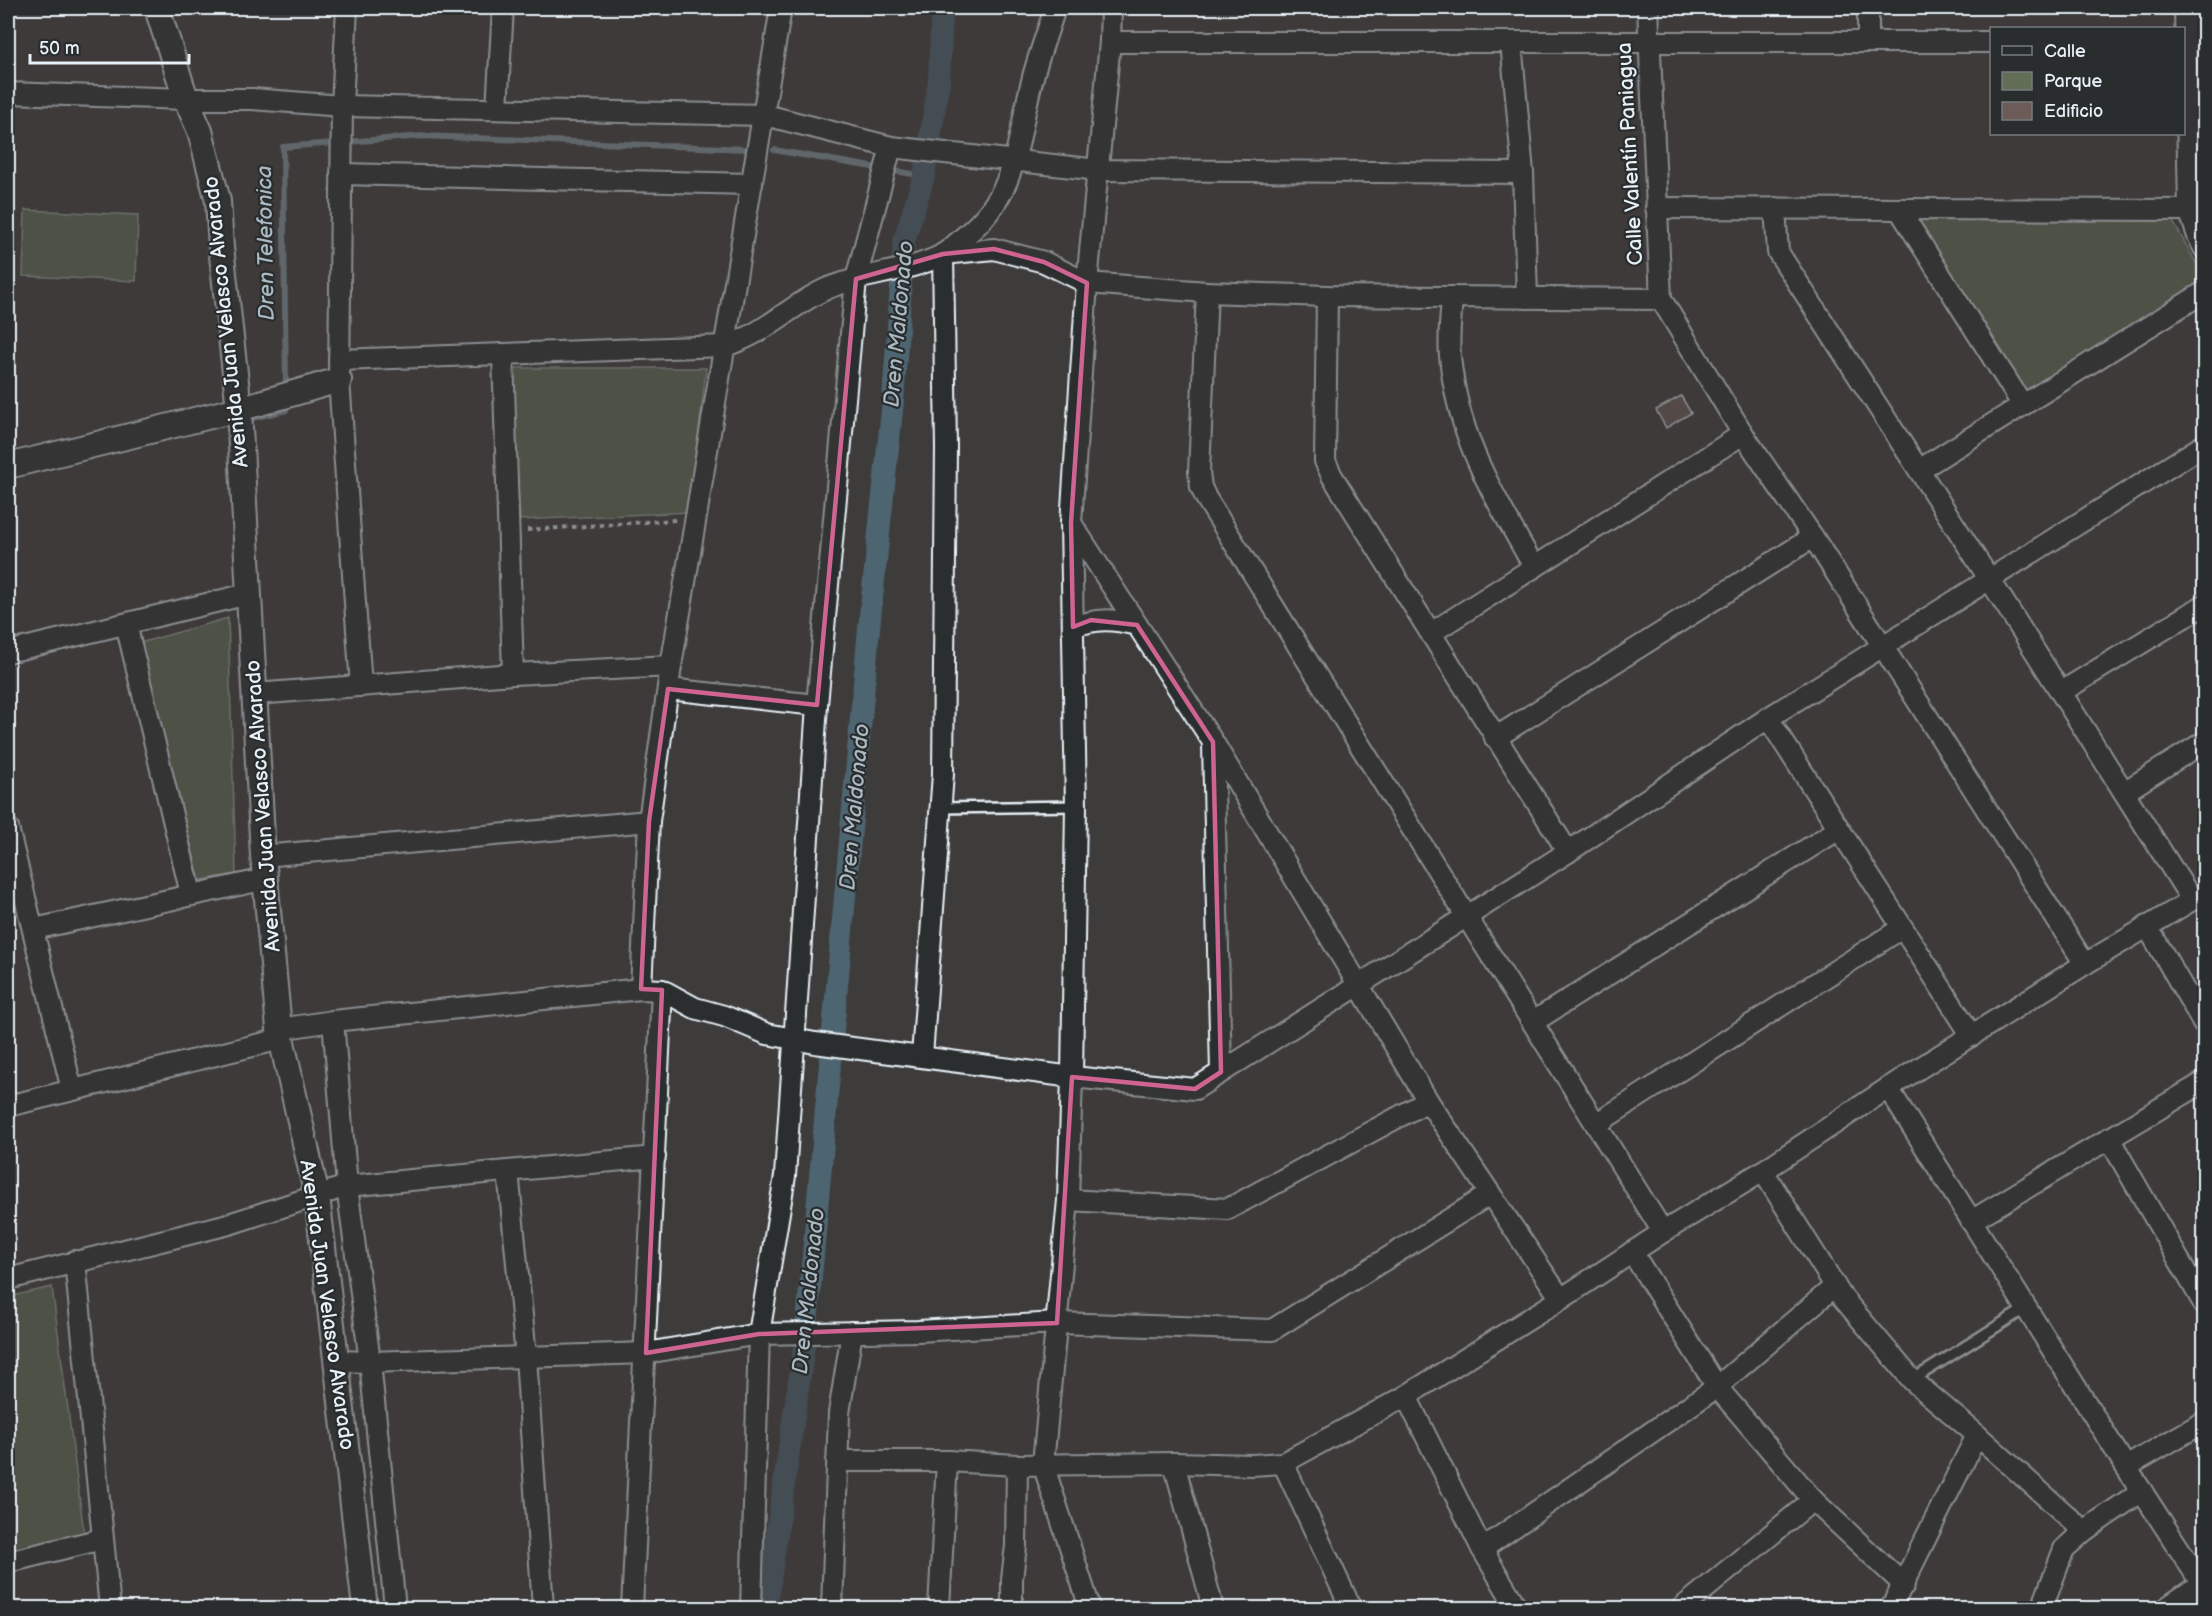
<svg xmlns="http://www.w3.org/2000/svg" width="2212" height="1616" font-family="'Balsamiq Sans',sans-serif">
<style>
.green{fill:#616d54;stroke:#a4afa6;stroke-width:1.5}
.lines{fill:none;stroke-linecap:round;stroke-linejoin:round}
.stream{stroke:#8b9da7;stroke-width:6}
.canal{stroke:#4d6571;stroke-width:22}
.building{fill:#6d5b58;stroke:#e8f1f8;stroke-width:1.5}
.service-casing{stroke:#e8f1f8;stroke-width:14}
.minor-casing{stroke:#e8f1f8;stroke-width:24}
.tertiary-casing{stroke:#e8f1f8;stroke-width:28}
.path{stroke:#e8f1f8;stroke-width:4;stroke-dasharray:4.5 4.5;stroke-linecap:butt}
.service{stroke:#2a2d2e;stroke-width:9}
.minor{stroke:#2a2d2e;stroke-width:20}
.tertiary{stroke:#2a2d2e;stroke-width:24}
.marked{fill:none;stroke:#cf6492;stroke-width:4.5;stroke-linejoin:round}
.labels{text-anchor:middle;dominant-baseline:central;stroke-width:4.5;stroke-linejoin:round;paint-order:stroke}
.street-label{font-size:21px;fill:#e8f1f8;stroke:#2a2d2e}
.water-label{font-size:22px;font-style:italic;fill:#aab9c2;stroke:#2a2d2e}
</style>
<rect width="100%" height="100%" fill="#3e3b3b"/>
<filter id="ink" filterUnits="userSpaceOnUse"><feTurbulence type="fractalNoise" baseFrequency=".0167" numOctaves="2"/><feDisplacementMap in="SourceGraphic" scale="12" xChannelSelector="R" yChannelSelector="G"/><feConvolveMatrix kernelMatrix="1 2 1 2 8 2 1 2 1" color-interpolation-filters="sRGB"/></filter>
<g filter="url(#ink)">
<!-- green -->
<g class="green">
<polygon points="25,210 138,215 136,281 23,276"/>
<polygon points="1913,218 2171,218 2204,277 2204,281 2025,395"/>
<polygon points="511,368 706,368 690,512 520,520"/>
<polygon points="228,618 236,874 200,880 140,643"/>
<polygon points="52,1287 84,1533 8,1550 8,1297"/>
</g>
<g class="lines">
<!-- stream -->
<g class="stream">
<polyline points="774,150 924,176"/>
<polyline points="286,390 283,147 423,136 748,149"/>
<polyline points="245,420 286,410 286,400"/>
</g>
<!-- canal -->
<polyline class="canal" points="766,1608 806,1333 870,617 893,401 904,241 924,176 939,81 942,8"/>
</g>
<!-- building -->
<polygon class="building" points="1681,396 1691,413 1666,428 1656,410"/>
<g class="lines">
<!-- service casing -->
<g class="service-casing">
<g id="service">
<polyline points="940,808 1076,806"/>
<polyline points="1912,1380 2026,1308"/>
</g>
</g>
<!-- minor casing -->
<g class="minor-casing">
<g id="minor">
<polyline points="347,8 342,106 339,380 361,686"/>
<polyline points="1648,8 1661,299 1743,434 1813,537 2085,964"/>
<polyline points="2185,8 2189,210 2198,236 2204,248"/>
<polyline points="1110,42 1992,42"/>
<polyline points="1511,42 1523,173 1527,298"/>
<polyline points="1868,42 1868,8"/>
<polyline points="8,93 186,99 252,99 342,106 765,115 891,147 1099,170 1523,173"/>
<polyline points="497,108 503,8"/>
<polyline points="341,174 752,184"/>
<polyline points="1656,208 2189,210"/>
<polyline points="1775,208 1778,252 1990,580 2192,900"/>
<polyline points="1899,209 2022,404"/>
<polyline points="1207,292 1199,472 1201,487 1206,498 1663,1232"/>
<polyline points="1327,296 1325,461 1332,476 1568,852"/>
<path d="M1452,297C1451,316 1448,337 1450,356C1458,441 1494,495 1534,567"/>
<polyline points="503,354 513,674"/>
<path d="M339,360L724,346C763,336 790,305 826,289C863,273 905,273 940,256C949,251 957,243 965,236C1020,191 1016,140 1033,77C1039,54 1048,31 1055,8"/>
<polyline points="1919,470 2204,292"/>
<polyline points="1071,523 1213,742 1428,1101 1561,1299"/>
<polyline points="126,624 191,894"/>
<path d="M1073,627C1097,618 1112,619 1137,625"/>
<polyline points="1431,633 1743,434"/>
<polyline points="8,652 248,594"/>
<polyline points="668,689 817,705"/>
<polyline points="2061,692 2204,605"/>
<polyline points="255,694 513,674 671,666"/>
<polyline points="1768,718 1972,1036"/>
<polyline points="1495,738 1813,537"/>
<polyline points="1213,745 1221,1072"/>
<polyline points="2124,792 2204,742"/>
<polyline points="8,828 72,1090"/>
<polyline points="263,856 649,821"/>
<polyline points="2147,926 2204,1024"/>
<polyline points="34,929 266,879"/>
<polyline points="641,989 649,821 671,666 781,8"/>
<polyline points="333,1021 347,1186 370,1362 395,1608"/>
<polyline points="1533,1022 1839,829"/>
<polyline points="279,1029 333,1021 641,989 662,990 695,1008 724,1016 767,1034 815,1043 1072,1077 1195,1089 1568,852 1768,718 2204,445"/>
<polyline points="922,1056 943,774 946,447 943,254 994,249 1044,262 1087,283 1207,292 1327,296 1661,299"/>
<polyline points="1888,1088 2126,1467 2202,1584"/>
<polyline points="8,1106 281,1039"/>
<polyline points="1596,1124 1902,928"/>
<polyline points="2109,1138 2204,1304"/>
<polyline points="508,1171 526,1357 543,1608"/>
<polyline points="1763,1171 1842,1297 1912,1380 1977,1435 2084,1531"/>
<polyline points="1068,1200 1228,1209 1428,1101"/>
<polyline points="1971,1221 2204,1082"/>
<polyline points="1632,1252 1717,1387 1813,1500 1904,1585"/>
<polyline points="75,1261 110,1608"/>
<polyline points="8,1279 229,1224 347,1186 655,1157"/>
<polyline points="337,1361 370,1362 646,1353 759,1334 918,1331 1057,1323 1272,1330 1490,1194"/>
<polyline points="1406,1396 1482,1549 1517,1608"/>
<polyline points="837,1461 947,1461 1017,1465 1174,1463 1252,1465 1283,1463 1406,1396 1561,1299 1663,1232 1763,1171 1888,1088 2085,964 2204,893"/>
<polyline points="1174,1463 1213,1608"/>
<polyline points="1283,1463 1351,1608"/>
<polyline points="2126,1467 2204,1422"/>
<polyline points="1482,1549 1717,1387 1835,1286"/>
<polyline points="8,1562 102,1539"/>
<polyline points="632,1608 662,990"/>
<polyline points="751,1608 759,1334 785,1176 817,705 856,279 891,147"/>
<polyline points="832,1608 839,1413 852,1332"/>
<polyline points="939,1608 947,1461"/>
<polyline points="1012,1608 1012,1579 1016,1546 1017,1465"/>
<polyline points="1090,1608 1043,1464 1068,1200 1072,1077 1076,806 1071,523 1087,283 1110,42 1111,8"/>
<polyline points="1682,1608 1813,1500"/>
<polyline points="1891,1608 1977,1435"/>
<polyline points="2042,1608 2064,1549 2084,1531 2142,1491"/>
<polyline points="2166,1608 2204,1582"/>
</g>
</g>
<!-- tertiary casing -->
<g class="tertiary-casing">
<g id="tertiary">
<polyline points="157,8 186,99 200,131 218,201 221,247 239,409 263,856 279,1029 317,1196 365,1608"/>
<polyline points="8,466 239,409 339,380"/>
</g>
</g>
<!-- path -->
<polyline class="path" points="527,530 676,520"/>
<!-- service -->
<use href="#service" class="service"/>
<!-- minor -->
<use href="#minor" class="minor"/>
<!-- tertiary -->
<use href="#tertiary" class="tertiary"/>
</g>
</g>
<!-- marked area -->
<path d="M0 0H2212V1616H0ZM994,249L1044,262L1087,283L1071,523L1073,627L1091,620L1137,625L1213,742L1221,1072L1195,1089L1072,1077L1057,1323L759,1334L646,1353L662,990L641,989L649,821L668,689L817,705L856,279L943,254Z" fill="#3e3b3b" fill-opacity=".55" fill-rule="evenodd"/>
<path class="marked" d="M994,249L1044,262L1087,283L1071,523L1073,627L1091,620L1137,625L1213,742L1221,1072L1195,1089L1072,1077L1057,1323L759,1334L646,1353L662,990L641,989L649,821L668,689L817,705L856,279L943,254Z"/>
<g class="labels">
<!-- street labels -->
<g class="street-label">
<text transform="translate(1630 154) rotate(-93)">Calle Valentín Paniagua</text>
<text transform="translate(226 322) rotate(-96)">Avenida Juan Velasco Alvarado</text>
<text transform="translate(263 806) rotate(-94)">Avenida Juan Velasco Alvarado</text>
<text transform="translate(327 1305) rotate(82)">Avenida Juan Velasco Alvarado</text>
</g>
<!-- water labels -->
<g class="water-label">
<text transform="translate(266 243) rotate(-91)">Dren Telefonica</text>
<text transform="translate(899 324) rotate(-85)">Dren Maldonado</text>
<text transform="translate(855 807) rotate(-85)">Dren Maldonado</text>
<text transform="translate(809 1291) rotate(-84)">Dren Maldonado</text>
</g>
</g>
<!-- margin -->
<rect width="2212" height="1616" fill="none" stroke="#2a2d2e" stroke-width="30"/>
<rect x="15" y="15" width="2182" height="1586" fill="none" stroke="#e8f1f8" stroke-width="2" filter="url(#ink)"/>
<!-- legend -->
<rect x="1990" y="27" width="195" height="108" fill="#2a2d2e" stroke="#767b7f" stroke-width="1.5"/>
<rect x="2002" y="46" width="30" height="9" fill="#2a2d2e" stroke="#767b7f" stroke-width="1.5"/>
<text x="2044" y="57" font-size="18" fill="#e8f1f8">Calle</text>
<rect x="2002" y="72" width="30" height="18" fill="#616d54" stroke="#767b7f" stroke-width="1.5"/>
<text x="2044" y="87" font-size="18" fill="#e8f1f8">Parque</text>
<rect x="2002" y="102" width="30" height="18" fill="#6d5b58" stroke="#767b7f" stroke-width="1.5"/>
<text x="2044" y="117" font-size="18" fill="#e8f1f8">Edificio</text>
<!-- scale -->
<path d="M30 54v9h159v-9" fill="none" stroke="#e8f1f8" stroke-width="3"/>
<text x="39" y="54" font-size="18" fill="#e8f1f8" stroke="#2a2d2e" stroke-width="4.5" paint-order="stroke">50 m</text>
</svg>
